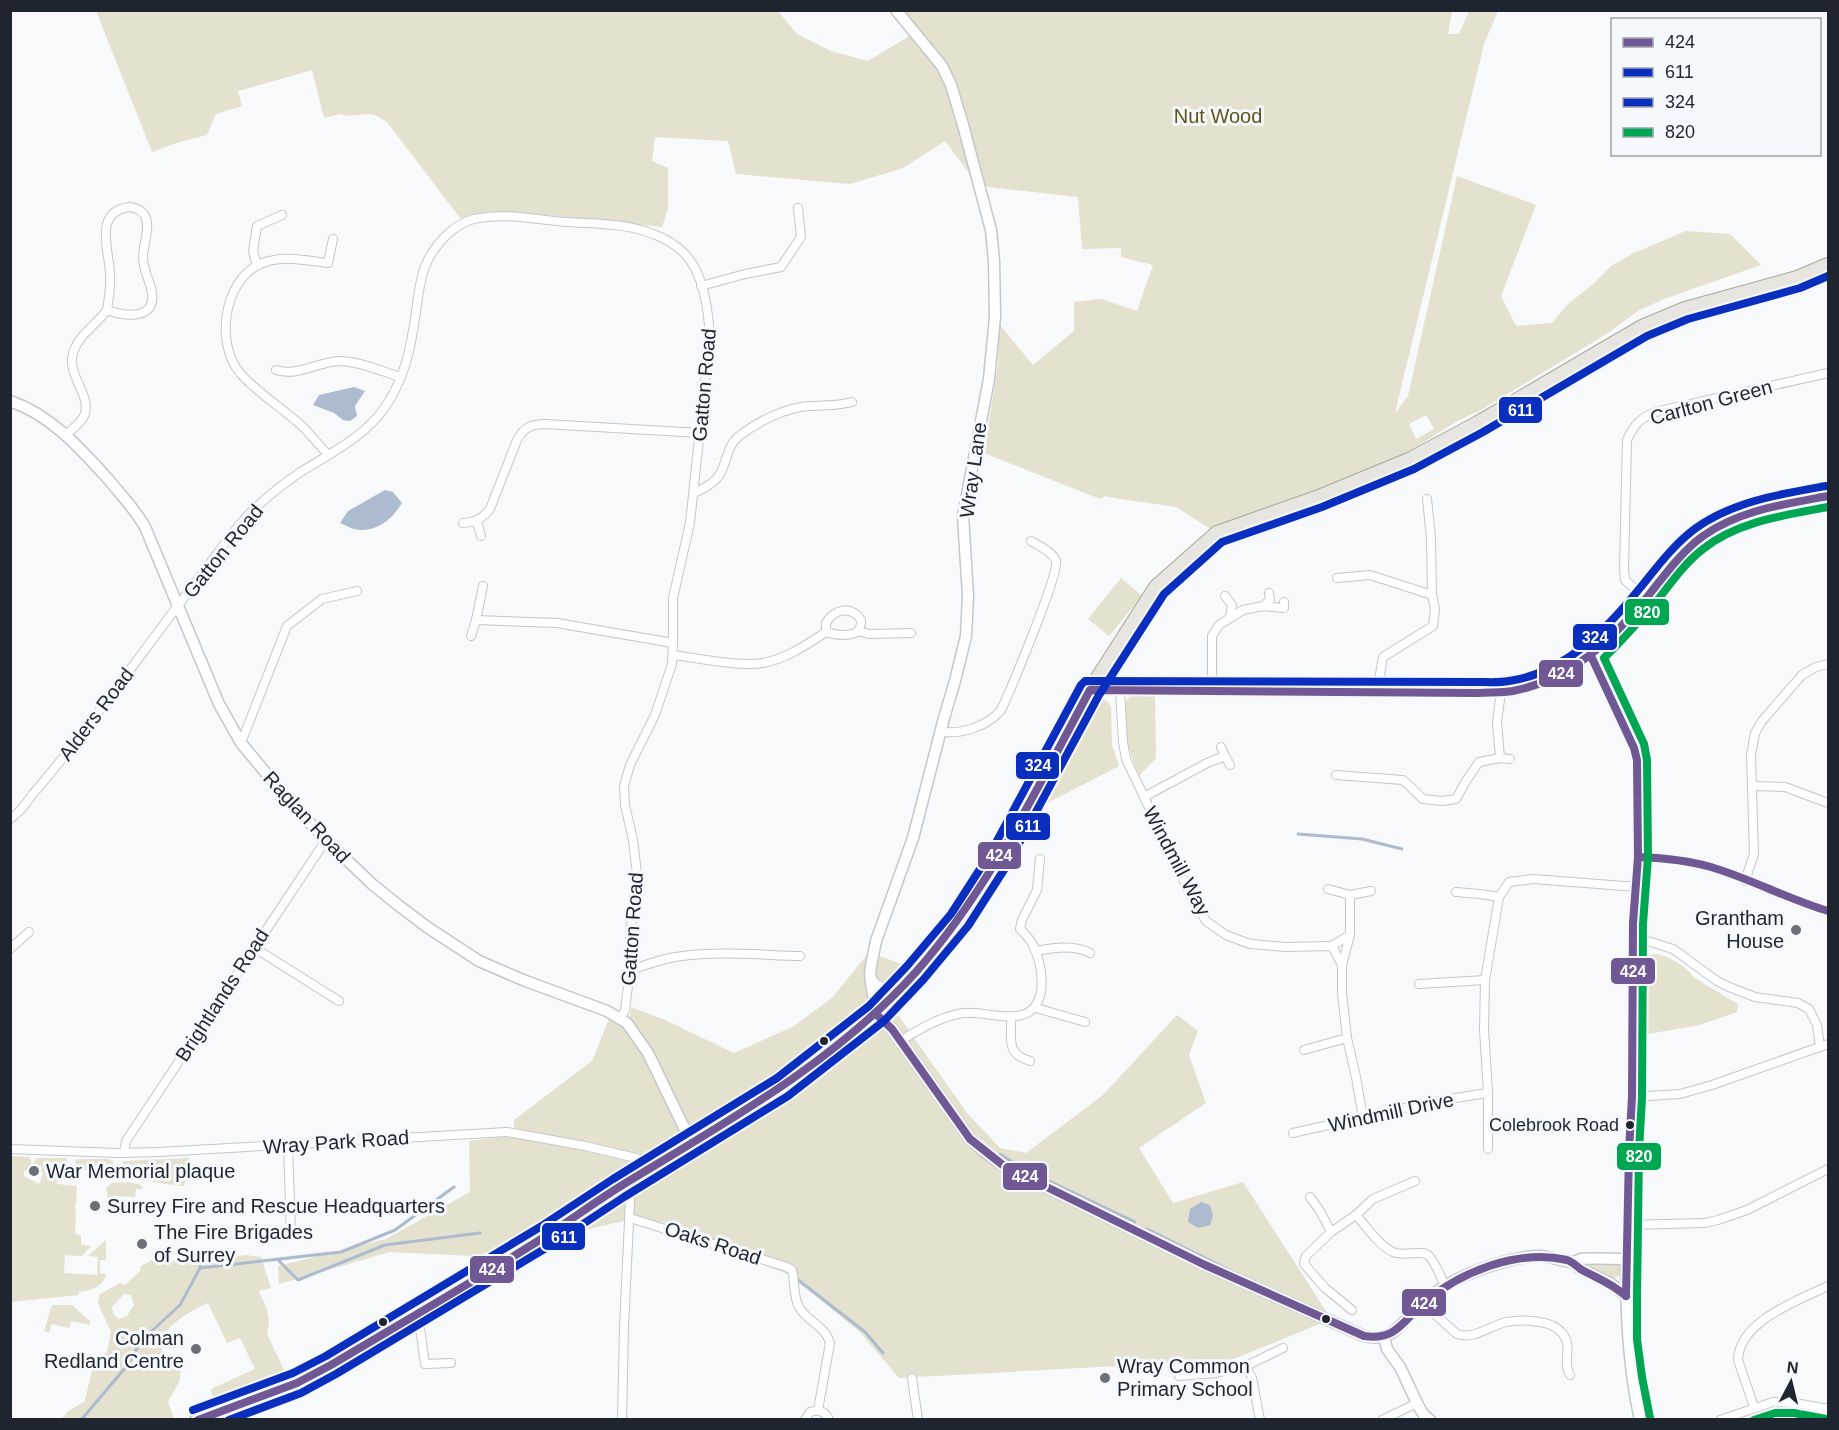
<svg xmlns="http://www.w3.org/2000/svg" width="1839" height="1430" font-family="Arial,sans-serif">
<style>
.green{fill:#e4e1ce;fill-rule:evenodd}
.water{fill:#adbbd0}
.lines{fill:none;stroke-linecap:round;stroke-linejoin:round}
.stream{stroke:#adbbd0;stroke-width:3}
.minor-casing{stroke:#c3c7cc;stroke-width:10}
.tertiary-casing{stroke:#c3c7cc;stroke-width:13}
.primary-casing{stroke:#a8a79c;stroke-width:16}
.minor{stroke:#fefefe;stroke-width:8}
.tertiary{stroke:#fefefe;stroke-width:10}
.primary{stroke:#e7e5df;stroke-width:14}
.bus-1-casing{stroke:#f5f8fd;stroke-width:12}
.bus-2-casing{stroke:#f5f8fd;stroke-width:12}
.bus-3-casing{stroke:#f5f8fd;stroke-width:12}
.bus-4-casing{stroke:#f5f8fd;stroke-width:12}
.bus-1{stroke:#705894;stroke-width:8}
.bus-2{stroke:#0a2ebe;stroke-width:8}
.bus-3{stroke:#0a2ebe;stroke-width:8}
.bus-4{stroke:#00a651;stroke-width:8}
.poi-dot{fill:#6b6f76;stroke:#f5f8fd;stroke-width:2}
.bus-dot{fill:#1f252e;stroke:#f5f8fd;stroke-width:2}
.labels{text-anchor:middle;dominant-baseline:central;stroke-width:6;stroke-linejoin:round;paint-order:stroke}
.bus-label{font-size:18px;fill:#1f252e;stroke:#f5f8fd;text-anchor:end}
.park-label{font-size:20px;fill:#605418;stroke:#f5f8fd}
.street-label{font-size:20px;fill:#1f252e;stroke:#f5f8fd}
.poi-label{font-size:20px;fill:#1f252e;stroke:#f5f8fd;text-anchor:start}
.line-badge{stroke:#f5f8fd;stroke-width:2}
.badge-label{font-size:16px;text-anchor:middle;font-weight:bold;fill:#fff}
</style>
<rect width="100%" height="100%" fill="#f7f9fb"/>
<!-- green -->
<g class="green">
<path d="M96,11H778L797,34L831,51L868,61L911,35L889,11H1452L1448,34H1459L1469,11H1498L1484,44L1395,413L1408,396L1457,176L1536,205L1501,296L1516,326L1552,323L1568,304L1592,285L1611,266L1634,253L1686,231L1730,234L1761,265L1664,299L1638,311L1608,333L1481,410L1459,420L1394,461L1217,533L1176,507L1114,498L1106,496L1100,499L984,453L998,364L1000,325L1033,365L1074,331V302L1101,299L1137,311L1153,265L1121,257V248L1082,249L1078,197L988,187L973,178L945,141L903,168L850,184L736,174L728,141L655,137L652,161L668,168V209L662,227L516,212L460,218L387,122L375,115L367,114L347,116L340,114L324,118L312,70L238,91L242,106L216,114L207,135L179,142L152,152ZM1426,415L1434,429L1416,439L1409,424Z"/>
<polygon points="1121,578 1142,596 1109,636 1088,619"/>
<path d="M1136,695L1155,696L1156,758L1139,776C1130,753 1120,727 1126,701L1130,696Z"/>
<polygon points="1091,699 1101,699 1107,701 1111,707 1112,745 1119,766 1026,814"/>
<polygon points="869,952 909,967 895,981 889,982 884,995 967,1113 1000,1148 1026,1153 1103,1095 1177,1015 1198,1031 1189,1055 1206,1103 1139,1148 1173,1203 1243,1182 1331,1319 1234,1359 1225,1360 1226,1362 1208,1361 899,1378 860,1332 791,1276 664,1222 623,1221 555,1237 545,1220 494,1257 390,1252 279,1284 278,1266 386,1239 470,1192 469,1141 499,1137 514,1129 514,1120 592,1061 609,1019 630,1019 631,1007 665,1020 734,1053 794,1026 832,998"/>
<path d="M1658,954C1670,958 1686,965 1693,977L1738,1004L1737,1012L1700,1025L1642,1035L1644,959L1648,955Z"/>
<path d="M10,1156L29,1157L32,1162L28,1169L24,1171V1176L39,1184L43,1174L41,1170L42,1167L33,1163L37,1158H66L71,1174L69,1180L59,1178L57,1184L77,1186L76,1204L74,1208L76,1210L75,1234L81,1235V1245L91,1246L82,1256L65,1255L64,1273L97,1275L98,1257L88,1256L106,1240V1260H100V1273L106,1274C103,1287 91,1291 79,1292L78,1295L11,1302Z"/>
<path d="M189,1158V1171L184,1186C175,1186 132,1179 127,1174C122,1170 122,1166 123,1161Z"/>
<polygon points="77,1159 107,1159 113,1161 113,1168 108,1172 92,1172 78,1168 75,1162"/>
<polygon points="128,1182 141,1185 143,1189 136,1189 135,1197 112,1196 112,1199 108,1198 106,1188 112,1183"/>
<path d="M246,1255L261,1257L271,1288L259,1291L267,1309L269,1323L267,1334L284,1370C271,1386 233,1397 214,1405L211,1389L255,1369L240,1338L227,1343L208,1303C194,1308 167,1325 162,1339C160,1347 164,1357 165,1364L175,1363L181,1372L179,1382L168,1402L174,1419H63V1417L68,1411L84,1402C92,1381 87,1366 107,1352L111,1332L98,1303L100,1294L120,1283L125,1285L140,1271L141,1266L154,1259L167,1258L170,1262C184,1260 198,1251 211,1260ZM124,1294L131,1295L134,1305L127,1316L119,1319L113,1314L112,1307Z"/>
<polygon points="1590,1264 1616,1264 1620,1266 1621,1274 1614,1279 1590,1267"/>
<polygon points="52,1305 72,1305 90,1321 90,1325 72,1321 69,1328 52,1324 49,1332 44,1331"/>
</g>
<!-- water -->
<g class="water">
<polygon points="354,387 365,391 355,406 357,416 350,421 343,420 334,413 313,405 319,395"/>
<path d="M385,490L393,492L402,503C392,520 374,534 354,529C349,528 344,524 340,523L348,511Z"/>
<polygon points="1201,1202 1210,1205 1213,1215 1210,1225 1198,1228 1188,1222 1190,1209"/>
</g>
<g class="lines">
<!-- stream -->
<g class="stream">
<polyline points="1298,834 1362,839 1402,849"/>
<polyline points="1000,1154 1022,1168 1135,1222"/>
<polyline points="1147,1229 1239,1275"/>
<polyline points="279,1261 298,1280 385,1245 480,1233"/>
<polyline points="200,1268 341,1252 395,1230 454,1187"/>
<polyline points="797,1279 865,1332 883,1353"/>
<polyline points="81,1420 126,1367 142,1340 180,1305 200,1268 201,1257"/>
</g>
<!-- minor casing -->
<g class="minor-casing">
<g id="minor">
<path d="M130,207C136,208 142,210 145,216C151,227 143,245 143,257C143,271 150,280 152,293C156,321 123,316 107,310C109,298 111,285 110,273C109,250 93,211 130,207Z"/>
<polyline points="257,266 253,251 257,226 282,215"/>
<polyline points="701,286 745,274 781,267 801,237 798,208"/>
<path d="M276,370C299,377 318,361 341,361C361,362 381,371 400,377"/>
<path d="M66,435C71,430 79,424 83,418C95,396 64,376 74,350C80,334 97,324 107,310"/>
<path d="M328,455C320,446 312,436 303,427C284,409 257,393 240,373C213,341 225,271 269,261C288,256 309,261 328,263L333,239"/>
<path d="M694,493C703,489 715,483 720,474C727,462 727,446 738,437C757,422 786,407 810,406C825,405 838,406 852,402"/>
<polyline points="477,521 481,536"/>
<path d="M463,523C476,522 482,519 490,509L517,440C524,427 532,424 545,424L700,433"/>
<polyline points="1337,578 1370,575 1432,595"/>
<polyline points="1225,596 1232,605 1230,617"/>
<path d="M1645,598L1625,580L1624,569L1627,440C1634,425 1639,419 1655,412L1828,373"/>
<polyline points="1263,606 1270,600 1269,593"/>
<polyline points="476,620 483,586"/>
<polyline points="858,631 869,634 911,633"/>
<polyline points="471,636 476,620 557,623 673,643"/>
<path d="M673,655C697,658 740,667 763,663C786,659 806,645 826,632C834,635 852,637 858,631C861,628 861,624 861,620C852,605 834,609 826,623V632"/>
<polyline points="1591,656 1634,748 1637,760 1638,857 1637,887 1633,923 1632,1097 1626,1259"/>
<path d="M1090,690L1477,693C1489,692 1502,693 1513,691C1571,681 1610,642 1645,599C1663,577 1679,553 1703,536C1739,510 1786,504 1828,496"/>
<polyline points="1120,690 1123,742 1126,759 1192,898 1206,921 1226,935 1250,944 1286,947 1332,946 1342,965 1342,993 1347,1038 1356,1077 1363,1118"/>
<polyline points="1212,690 1212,636 1219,625 1243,610 1263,606 1284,608 1284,602"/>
<polyline points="1382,692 1380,674 1383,657 1433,626 1435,609 1432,595 1431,538 1427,499"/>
<path d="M941,732C962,734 987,727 1001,710C1010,691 1059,575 1056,561C1053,552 1039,546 1031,541"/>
<polyline points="241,743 287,626 322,599 357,591"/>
<polyline points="1225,756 1230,765"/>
<polyline points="1500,758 1510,759"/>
<polyline points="1336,775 1403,780 1423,799 1442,801 1456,799 1466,781 1479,762 1500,758 1497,722 1501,692"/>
<polyline points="1752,786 1785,787 1828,803"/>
<polyline points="1144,797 1207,763 1225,756 1221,747"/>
<path d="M10,819C19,813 26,804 32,795C45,780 58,764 70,749C113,694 153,638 195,583C214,559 231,532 253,510C267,497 283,484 299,473C329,454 365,437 385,407C399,387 408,360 412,336C421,294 414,264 450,232C457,226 466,221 474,219C503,212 537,220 567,222C594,224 627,223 653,234C665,238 676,245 685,254C704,274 708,310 710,336L690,523L673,598V643L672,664L655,715L630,765L624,786L625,805L633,840L638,882L636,904L630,930V970L625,1010L621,1018"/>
<path d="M1638,857C1666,858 1693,861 1720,870C1757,883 1791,901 1828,911"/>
<polyline points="1745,881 1754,854 1751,755 1755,733 1762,721 1802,675 1816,667 1828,664"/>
<polyline points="1328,889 1350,895 1350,935 1342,965"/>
<polyline points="1456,892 1480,894 1499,897"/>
<polyline points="1350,895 1371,891"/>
<polyline points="1632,936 1673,949 1717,981 1729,987 1755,997 1798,1003 1809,1009 1817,1025 1820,1047"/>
<polyline points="1332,946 1350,935"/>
<polyline points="253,947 339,1001"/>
<polyline points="10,949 29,932"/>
<path d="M1035,951C1053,948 1073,944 1090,953"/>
<path d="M630,970C643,966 656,961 670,958C712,950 758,955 800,956"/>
<polyline points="871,977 876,984 896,993"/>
<polyline points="1419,984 1485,980"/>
<polyline points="1036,1008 1085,1022"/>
<path d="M1011,1016C1012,1038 1005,1054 1030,1061"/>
<path d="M900,1041C920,1029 939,1017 963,1013C982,1011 1003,1020 1022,1015C1050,1007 1043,963 1032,943C1029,938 1024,933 1020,929L1022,920L1037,890L1040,859"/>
<polyline points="1304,1050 1347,1038"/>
<polyline points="1632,1097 1680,1094 1712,1085 1828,1044"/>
<path d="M1293,1133C1358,1119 1422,1102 1488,1093"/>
<polyline points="288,1144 291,1233"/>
<polyline points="10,1149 117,1153 158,1152 507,1132 585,1146 657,1163"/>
<polyline points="1488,1149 1488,1093 1484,1030 1485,980 1499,897 1509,882 1533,879 1637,887"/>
<polyline points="124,1153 126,1141 326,840"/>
<polyline points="1310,1197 1320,1211 1331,1232 1306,1256 1304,1264 1325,1288 1352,1310"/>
<polyline points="1356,1215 1373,1199 1415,1181"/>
<path d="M630,1218L787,1267L792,1270C795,1282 793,1296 799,1307C807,1322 825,1325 830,1343L818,1410"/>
<polyline points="1629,1225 1705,1223 1718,1220 1747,1210 1828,1169"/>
<path d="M1331,1232L1356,1215C1367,1227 1378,1245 1393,1252C1404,1257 1423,1249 1429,1256C1436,1264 1441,1277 1445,1286"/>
<path d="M1422,1303L1457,1334C1474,1340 1489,1326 1506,1322C1516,1320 1528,1320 1539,1322C1548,1323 1557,1326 1563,1334C1573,1347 1562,1363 1570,1375"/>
<polyline points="418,1314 425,1364 451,1363"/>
<polyline points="1246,1366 1283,1348"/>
<polyline points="1179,1376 1215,1373 1246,1366 1252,1378 1260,1420"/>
<polyline points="912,1378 918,1420"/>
<path d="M1754,1407L1738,1360C1739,1321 1799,1300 1828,1286"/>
<polyline points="622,1420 624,1327 631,1179"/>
<path d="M805,1420L810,1412C818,1409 826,1411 829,1420"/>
<polyline points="1382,1420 1417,1403"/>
<polyline points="1720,1420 1773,1402 1795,1403 1828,1409"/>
<polyline points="1821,1420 1824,1408"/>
</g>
</g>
<!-- tertiary casing -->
<g class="tertiary-casing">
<g id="tertiary">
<path d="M896,10L942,66L951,85L963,125L991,230L994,261L995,317L989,379L963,516L968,596L966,636L955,681L944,718L913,838L876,941L871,966L870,976L876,1014L892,1029L970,1139L987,1154L1004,1166L1205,1265L1364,1336C1390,1342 1397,1329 1413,1312C1423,1303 1433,1293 1445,1286C1468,1272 1513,1256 1540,1256C1551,1256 1562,1262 1572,1262C1575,1262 1578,1260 1581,1259C1595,1258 1611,1259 1626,1259C1626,1314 1628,1365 1640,1420"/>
<path d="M10,401C51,415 80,448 108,479C121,495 135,509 145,527L219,704L241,743L289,801L326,840L372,884L398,905L427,927L479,961L523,980L607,1011L627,1023L648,1053L691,1142"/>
<polyline points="1572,1262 1579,1268 1610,1283 1626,1296"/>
<polyline points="1384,1337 1387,1349 1400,1367 1417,1403 1423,1414 1430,1420"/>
</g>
</g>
<!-- primary casing -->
<g class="primary-casing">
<polyline id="primary" points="197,1420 297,1383 331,1365 546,1236 618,1188 783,1087 876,1014 915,973 959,920 1000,857 1090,690 1156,587 1217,533 1319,497 1409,460 1478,423 1642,327 1685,309 1797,278 1828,265"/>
</g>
<!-- minor -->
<use href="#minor" class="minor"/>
<!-- tertiary -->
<use href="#tertiary" class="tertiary"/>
<!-- primary -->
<use href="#primary" class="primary"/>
<!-- bus-1 casing -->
<g class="bus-1-casing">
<g id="bus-1">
<polyline points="1591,656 1634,748 1637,760 1638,857 1633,923 1632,1097 1629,1151 1626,1296"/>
<path d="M1638,857C1663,858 1687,860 1711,867C1751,879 1788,899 1828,911"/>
<path d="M876,1014L892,1029L970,1139L1004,1166L1205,1265L1364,1336C1397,1341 1403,1320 1425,1302C1462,1271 1518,1249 1567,1260C1573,1262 1577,1267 1582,1270C1599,1279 1611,1283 1626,1296"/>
<path d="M198,1420L297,1383L331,1365C403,1322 475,1281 546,1236C572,1219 598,1200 624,1184C726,1122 834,1063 915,973C989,890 1037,788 1090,690L1477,693C1489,692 1501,693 1513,691C1571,680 1612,640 1648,596C1665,575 1681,552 1703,536C1740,510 1785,504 1828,496"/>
</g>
</g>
<!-- bus-2 casing -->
<g class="bus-2-casing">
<polyline id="bus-2" points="229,1420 301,1393 336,1374 551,1245 624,1197 788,1096 884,1021 923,980 968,926 1009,862 1099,695 1164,594 1222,542 1322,507 1414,469 1483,432 1647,336 1688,319 1800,288 1828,276"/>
</g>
<!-- bus-3 casing -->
<g class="bus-3-casing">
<path id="bus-3" d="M193,1410L293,1373L326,1356L540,1227L613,1179L777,1078L869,1006L907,966L951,914L991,852L1081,685L1085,681L1477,682C1487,682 1498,683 1509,681C1565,673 1606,630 1640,588C1657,567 1674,544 1696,528C1734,501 1781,494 1826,486"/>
</g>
<!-- bus-4 casing -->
<g class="bus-4-casing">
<g id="bus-4">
<path d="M1650,1418L1642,1377L1637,1339V1296L1639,1151L1642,1097L1643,924L1648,857L1647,760L1644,744L1604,658C1624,639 1642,618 1660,597C1673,580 1686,562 1703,549C1738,521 1786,515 1828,507"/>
<polyline points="1754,1420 1775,1413 1794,1413 1826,1419"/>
</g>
</g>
<!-- bus-1 -->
<use href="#bus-1" class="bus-1"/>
<!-- bus-2 -->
<use href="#bus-2" class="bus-2"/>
<!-- bus-3 -->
<use href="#bus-3" class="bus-3"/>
<!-- bus-4 -->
<use href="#bus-4" class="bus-4"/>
</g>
<!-- markers -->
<g class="poi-dot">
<circle cx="1796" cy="930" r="6"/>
<circle cx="34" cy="1171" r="6"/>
<circle cx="95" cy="1206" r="6"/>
<circle cx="142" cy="1244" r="6"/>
<circle cx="196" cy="1349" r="6"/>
<circle cx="1105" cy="1378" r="6"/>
</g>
<g class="bus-dot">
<circle cx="824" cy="1041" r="5"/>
<circle cx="1630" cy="1125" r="5"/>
<circle cx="1326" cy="1319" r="5"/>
<circle cx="383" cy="1322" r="5"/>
</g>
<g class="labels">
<!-- bus labels -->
<g class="bus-label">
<text x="1619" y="1125">Colebrook Road</text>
</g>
<!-- park labels -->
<g class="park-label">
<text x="1218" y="116">Nut Wood</text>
</g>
<!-- street labels -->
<g class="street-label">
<text transform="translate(704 385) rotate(-85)">Gatton Road</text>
<text transform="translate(1711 402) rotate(-15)">Carlton Green</text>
<text transform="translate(973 470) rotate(-82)">Wray Lane</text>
<text transform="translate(223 551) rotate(-51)">Gatton Road</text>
<text transform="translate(96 714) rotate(-53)">Alders Road</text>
<text transform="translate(307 817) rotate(47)">Raglan Road</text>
<text transform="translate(1177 861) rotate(62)">Windmill Way</text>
<text transform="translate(632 929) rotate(-86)">Gatton Road</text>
<text transform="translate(222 995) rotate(-57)">Brightlands Road</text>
<text transform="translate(1391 1112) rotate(-12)">Windmill Drive</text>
<text transform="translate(336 1142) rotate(-4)">Wray Park Road</text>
<text transform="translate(713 1243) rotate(18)">Oaks Road</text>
</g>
<!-- poi labels -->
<g class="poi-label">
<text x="1784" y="918" text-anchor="end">Grantham<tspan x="1784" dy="23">House</tspan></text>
<text x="46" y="1171">War Memorial plaque</text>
<text x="107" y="1206">Surrey Fire and Rescue Headquarters</text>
<text x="154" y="1232">The Fire Brigades<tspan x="154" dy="23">of Surrey</tspan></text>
<text x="184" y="1338" text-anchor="end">Colman<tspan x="184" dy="23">Redland Centre</tspan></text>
<text x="1117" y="1366">Wray Common<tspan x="1117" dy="23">Primary School</tspan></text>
</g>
</g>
<g class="line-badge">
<rect x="1498" y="396" width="45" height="28" rx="6" fill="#0a2ebe"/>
<rect x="1624" y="598" width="46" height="28" rx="6" fill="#00a651"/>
<rect x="1572" y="623" width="46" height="28" rx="6" fill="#0a2ebe"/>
<rect x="1538" y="659" width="46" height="29" rx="6" fill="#705894"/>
<rect x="1015" y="751" width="45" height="29" rx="6" fill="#0a2ebe"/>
<rect x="1005" y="812" width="46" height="29" rx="6" fill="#0a2ebe"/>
<rect x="977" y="841" width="45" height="29" rx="6" fill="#705894"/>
<rect x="1610" y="957" width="46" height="28" rx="6" fill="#705894"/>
<rect x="1616" y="1142" width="46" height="29" rx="6" fill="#00a651"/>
<rect x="1002" y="1162" width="46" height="29" rx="6" fill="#705894"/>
<rect x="541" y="1222" width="45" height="29" rx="6" fill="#0a2ebe"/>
<rect x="469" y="1255" width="46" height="29" rx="6" fill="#705894"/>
<rect x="1401" y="1288" width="46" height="29" rx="6" fill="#705894"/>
</g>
<g class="badge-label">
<text x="1521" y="416">611</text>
<text x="1647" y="618">820</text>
<text x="1595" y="643">324</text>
<text x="1561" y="679">424</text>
<text x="1038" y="771">324</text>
<text x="1028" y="832">611</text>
<text x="999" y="861">424</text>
<text x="1633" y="977">424</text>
<text x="1639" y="1162">820</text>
<text x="1025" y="1182">424</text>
<text x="564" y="1243">611</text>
<text x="492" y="1275">424</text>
<text x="1424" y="1309">424</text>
</g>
<!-- border -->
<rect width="1839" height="1430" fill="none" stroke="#1f252e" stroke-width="24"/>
<!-- legend -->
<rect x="1611" y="18" width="210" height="138" fill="#f5f8fd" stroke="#9fa4aa" stroke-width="1.5"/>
<rect x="1623" y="38" width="30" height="9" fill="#705894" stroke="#9fa4aa" stroke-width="1.5"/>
<text x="1665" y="48" font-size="18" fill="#1f252e">424</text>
<rect x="1623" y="68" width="30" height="9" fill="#0a2ebe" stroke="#9fa4aa" stroke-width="1.5"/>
<text x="1665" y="78" font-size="18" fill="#1f252e">611</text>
<rect x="1623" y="98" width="30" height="9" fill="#0a2ebe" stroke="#9fa4aa" stroke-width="1.5"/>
<text x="1665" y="108" font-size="18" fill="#1f252e">324</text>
<rect x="1623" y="128" width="30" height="9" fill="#00a651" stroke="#9fa4aa" stroke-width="1.5"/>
<text x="1665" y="138" font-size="18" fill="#1f252e">820</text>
<!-- north arrow -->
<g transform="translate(1791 1382) rotate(7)" stroke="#f5f8fd" stroke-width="4.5" paint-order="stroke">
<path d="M0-4.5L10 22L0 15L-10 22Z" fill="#1f252e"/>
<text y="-9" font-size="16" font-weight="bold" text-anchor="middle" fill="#1f252e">N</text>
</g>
</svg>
